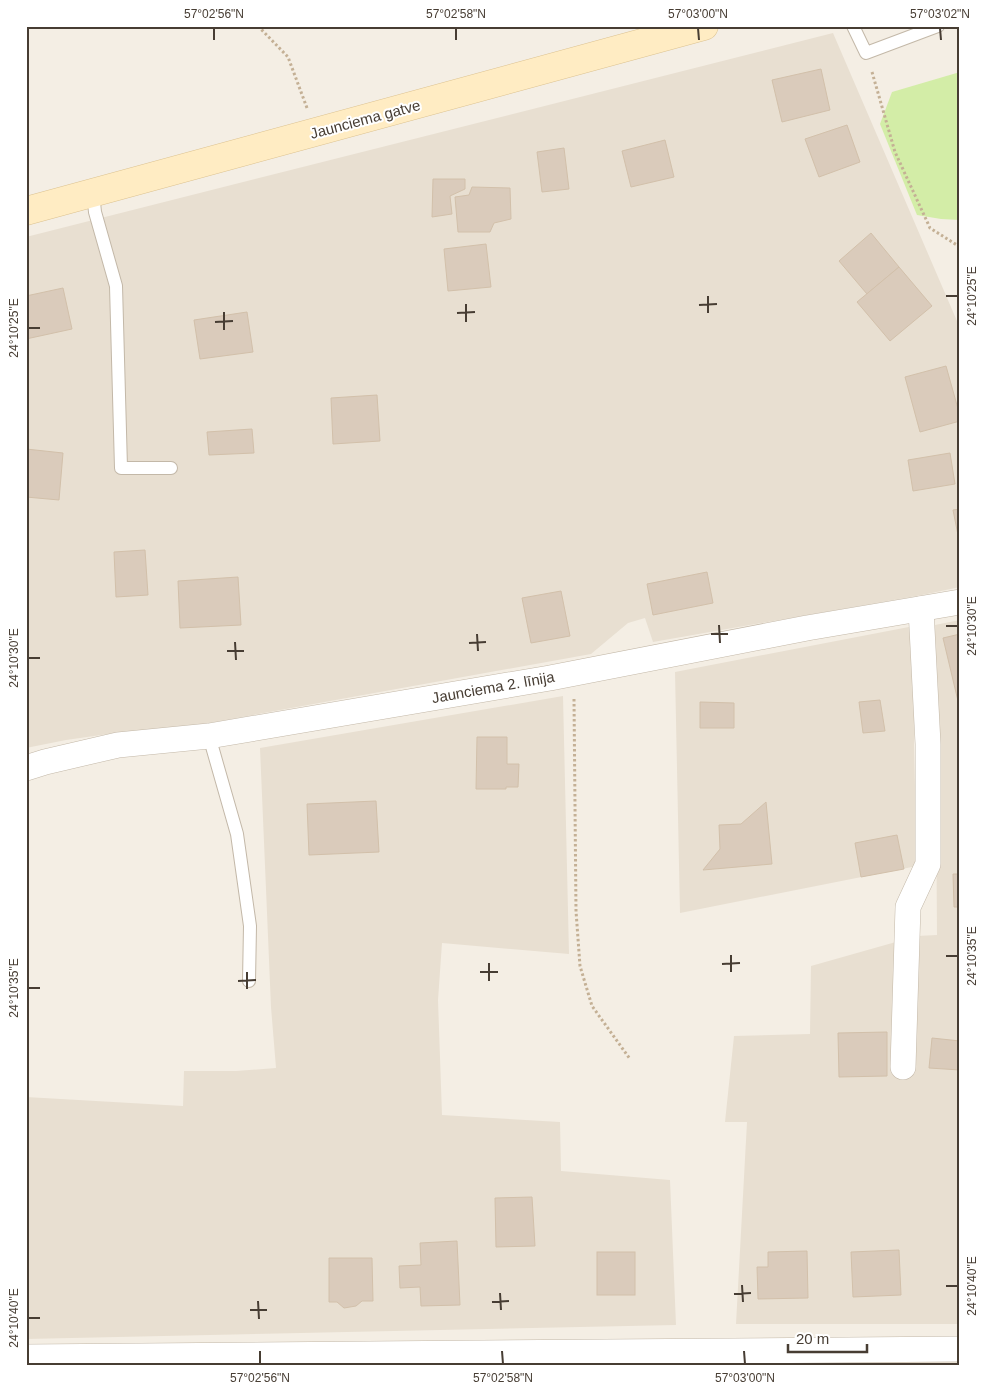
<svg xmlns="http://www.w3.org/2000/svg" width="986" height="1391" font-family="Arial,sans-serif">
<style>
.residential{fill:#e8dfd1}
.green{fill:#d3eda7}
.building{fill:#dacbbb;stroke:#d2c0aa}
.lines{fill:none;stroke-linecap:round;stroke-linejoin:round}
.lane-casing{stroke:#c3b8a8;stroke-width:14}
.street-casing{stroke:#c3b8a8;stroke-width:26}
.secondary-casing{stroke:#dcc290;stroke-width:29}
.path{stroke:#c4b095;stroke-width:3;stroke-dasharray:2.5 2.5;stroke-linecap:butt}
.lane{stroke:#fff;stroke-width:12}
.street{stroke:#fff;stroke-width:25}
.secondary{stroke:#ffecc3;stroke-width:28}
.ticks{fill:none;stroke:#473d33;stroke-width:2}
.labels{text-anchor:middle;dominant-baseline:central;stroke-width:4;stroke-linejoin:round;paint-order:stroke}
.street-label{font-size:15px;fill:#473d33;stroke:#fff}
.neatline{fill:none;stroke:#473d33;stroke-width:2}
.ticks-label{font-size:12px;text-anchor:middle;fill:#473d33}
</style>
<rect width="100%" height="100%" fill="#f4eee4"/>
<!-- residential -->
<g class="residential">
<polygon points="833,33 960,328 960,587 922,595 653,642 645,618 628,623 591,654 186,727 115,733 66,740 26,748 26,237"/>
<polygon points="960,620 960,1324 736,1324 747,1122 725,1122 734,1036 810,1034 811,966 917,936 937,935 935,625"/>
<polygon points="914,626 914,746 917,866 680,913 675,672"/>
<polygon points="563,696 569,954 442,943 438,1000 442,1115 560,1122 561,1171 670,1180 676,1325 26,1339 26,1097 183,1106 184,1071 236,1071 276,1068 271,1007 260,748"/>
<polygon points="960,1360 960,1365 653,1365"/>
</g>
<!-- green -->
<polygon class="green" points="960,72 960,220 941,219 917,215 880,124 892,92"/>
<!-- building -->
<g class="building">
<polygon points="821,69 830,110 782,122 772,80"/>
<polygon points="847,125 860,162 819,177 805,139"/>
<polygon points="665,140 674,177 631,187 622,151"/>
<polygon points="564,148 569,189 542,192 537,152"/>
<polygon points="433,179 465,179 465,189 450,196 452,214 432,217"/>
<polygon points="472,187 510,188 511,219 494,223 490,232 458,232 455,197 469,195"/>
<polygon points="871,233 899,267 867,294 839,261"/>
<polygon points="486,244 491,287 448,291 444,249"/>
<polygon points="899,267 932,306 890,341 857,302"/>
<polygon points="63,288 72,329 26,339 26,296"/>
<polygon points="247,312 253,352 200,359 194,320"/>
<polygon points="946,366 960,416 960,421 920,432 905,377"/>
<polygon points="377,395 380,441 333,444 331,398"/>
<polygon points="252,429 254,453 209,455 207,432"/>
<polygon points="26,449 63,453 59,500 26,497"/>
<polygon points="950,453 955,484 913,491 908,460"/>
<polygon points="960,509 960,545 953,510"/>
<polygon points="145,550 148,595 116,597 114,552"/>
<polygon points="707,572 713,603 653,615 647,584"/>
<polygon points="238,577 241,625 180,628 178,581"/>
<polygon points="561,591 570,636 531,643 522,598"/>
<polygon points="960,634 960,700 958,701 943,638"/>
<polygon points="880,700 885,731 863,733 859,702"/>
<polygon points="700,702 734,703 734,728 700,728"/>
<polygon points="477,737 507,737 507,764 519,764 518,787 506,787 506,789 476,789"/>
<polygon points="376,801 379,852 309,855 307,804"/>
<polygon points="766,802 772,864 703,870 720,849 719,825 741,824"/>
<polygon points="897,835 904,869 861,877 855,843"/>
<polygon points="953,874 960,874 960,907 954,907"/>
<polygon points="887,1032 887,1076 839,1077 838,1033"/>
<polygon points="932,1038 960,1041 960,1070 929,1068"/>
<polygon points="532,1197 535,1246 496,1247 495,1198"/>
<polygon points="457,1241 460,1305 421,1306 420,1287 400,1288 399,1266 421,1265 420,1243"/>
<polygon points="899,1250 901,1295 853,1297 851,1252"/>
<polygon points="807,1251 808,1298 758,1299 757,1267 768,1267 768,1252"/>
<rect x="597" y="1252" width="38" height="43"/>
<polygon points="329,1258 372,1258 373,1301 362,1301 356,1306 344,1308 337,1302 329,1302"/>
</g>
<g class="lines">
<!-- lane casing -->
<g class="lane-casing">
<g id="lane">
<polyline points="853,26 866,53 938,26"/>
<polyline points="93,193 95,212 116,286 121,468 171,468"/>
<polyline points="209,736 237,834 250,926 249,981"/>
</g>
</g>
<!-- street casing -->
<g class="street-casing">
<g id="street">
<polyline points="26,768 45,762 118,745 209,736 550,678 807,628 960,602"/>
<polyline points="903,1067 908,907 928,864 928,744 921,609"/>
<polyline points="26,1357 960,1349"/>
</g>
</g>
<!-- secondary casing -->
<g class="secondary-casing">
<polyline id="secondary" points="26,211 704,26"/>
</g>
<!-- path -->
<g class="path">
<polyline points="258,26 288,57 307,108"/>
<polyline points="872,72 895,152 930,228 960,247"/>
<polyline points="574,699 576,911 580,966 592,1006 630,1059"/>
</g>
<!-- lane -->
<use href="#lane" class="lane"/>
<!-- street -->
<use href="#street" class="street"/>
<!-- secondary -->
<use href="#secondary" class="secondary"/>
</g>
<!-- ticks -->
<path class="ticks" d="M214,28V40M456,28V40M698,28L699,40M940,28L941,40M708,296V313M946,296H958M466,304V322M699,305L717,304M224,312V330M457,313L475,312M215,322L233,321M28,328H40M719,625L720,643M946,626H958M477,634L478,651M711,634H728M235,642L236,660M469,643L486,642M227,651H244M28,658H40M731,955V972M946,956H958M489,963V981M722,964L740,963M247,972V989M480,972H498M238,981L256,980M28,988H40M742,1285L743,1302M946,1286H958M500,1293L501,1310M734,1294L751,1293M258,1301L259,1319M492,1302L509,1301M250,1310H267M28,1318H40M260,1351V1364M502,1351L503,1364M744,1351L745,1364"/>
<g class="labels">
<!-- street labels -->
<g class="street-label">
<text transform="translate(365 119) rotate(-15)">Jaunciema gatve</text>
<text transform="translate(493 687) rotate(-10)">Jaunciema 2. līnija</text>
</g>
</g>
<!-- border -->
<rect width="986" height="1391" fill="none" stroke="#ffffff" stroke-width="55"/>
<!-- scale -->
<path d="M788 1344v8h79v-8" fill="none" stroke="#473d33" stroke-width="2.5"/>
<text x="796" y="1344" font-size="15" fill="#473d33" stroke="#ffffff" stroke-width="4" paint-order="stroke">20 m</text>
<rect x="28" y="28" width="930" height="1336" class="neatline"/>
<g class="ticks-label">
<text x="214" y="18">57°02'56"N</text>
<text x="456" y="18">57°02'58"N</text>
<text x="698" y="18">57°03'00"N</text>
<text x="940" y="18">57°03'02"N</text>
<text transform="translate(972 296) rotate(-90)" y="4">24°10'25"E</text>
<text transform="translate(14 328) rotate(-90)" y="4">24°10'25"E</text>
<text transform="translate(972 626) rotate(-90)" y="4">24°10'30"E</text>
<text transform="translate(14 658) rotate(-90)" y="4">24°10'30"E</text>
<text transform="translate(972 956) rotate(-90)" y="4">24°10'35"E</text>
<text transform="translate(14 988) rotate(-90)" y="4">24°10'35"E</text>
<text transform="translate(972 1286) rotate(-90)" y="4">24°10'40"E</text>
<text transform="translate(14 1318) rotate(-90)" y="4">24°10'40"E</text>
<text x="260" y="1382">57°02'56"N</text>
<text x="503" y="1382">57°02'58"N</text>
<text x="745" y="1382">57°03'00"N</text>
</g>
</svg>
